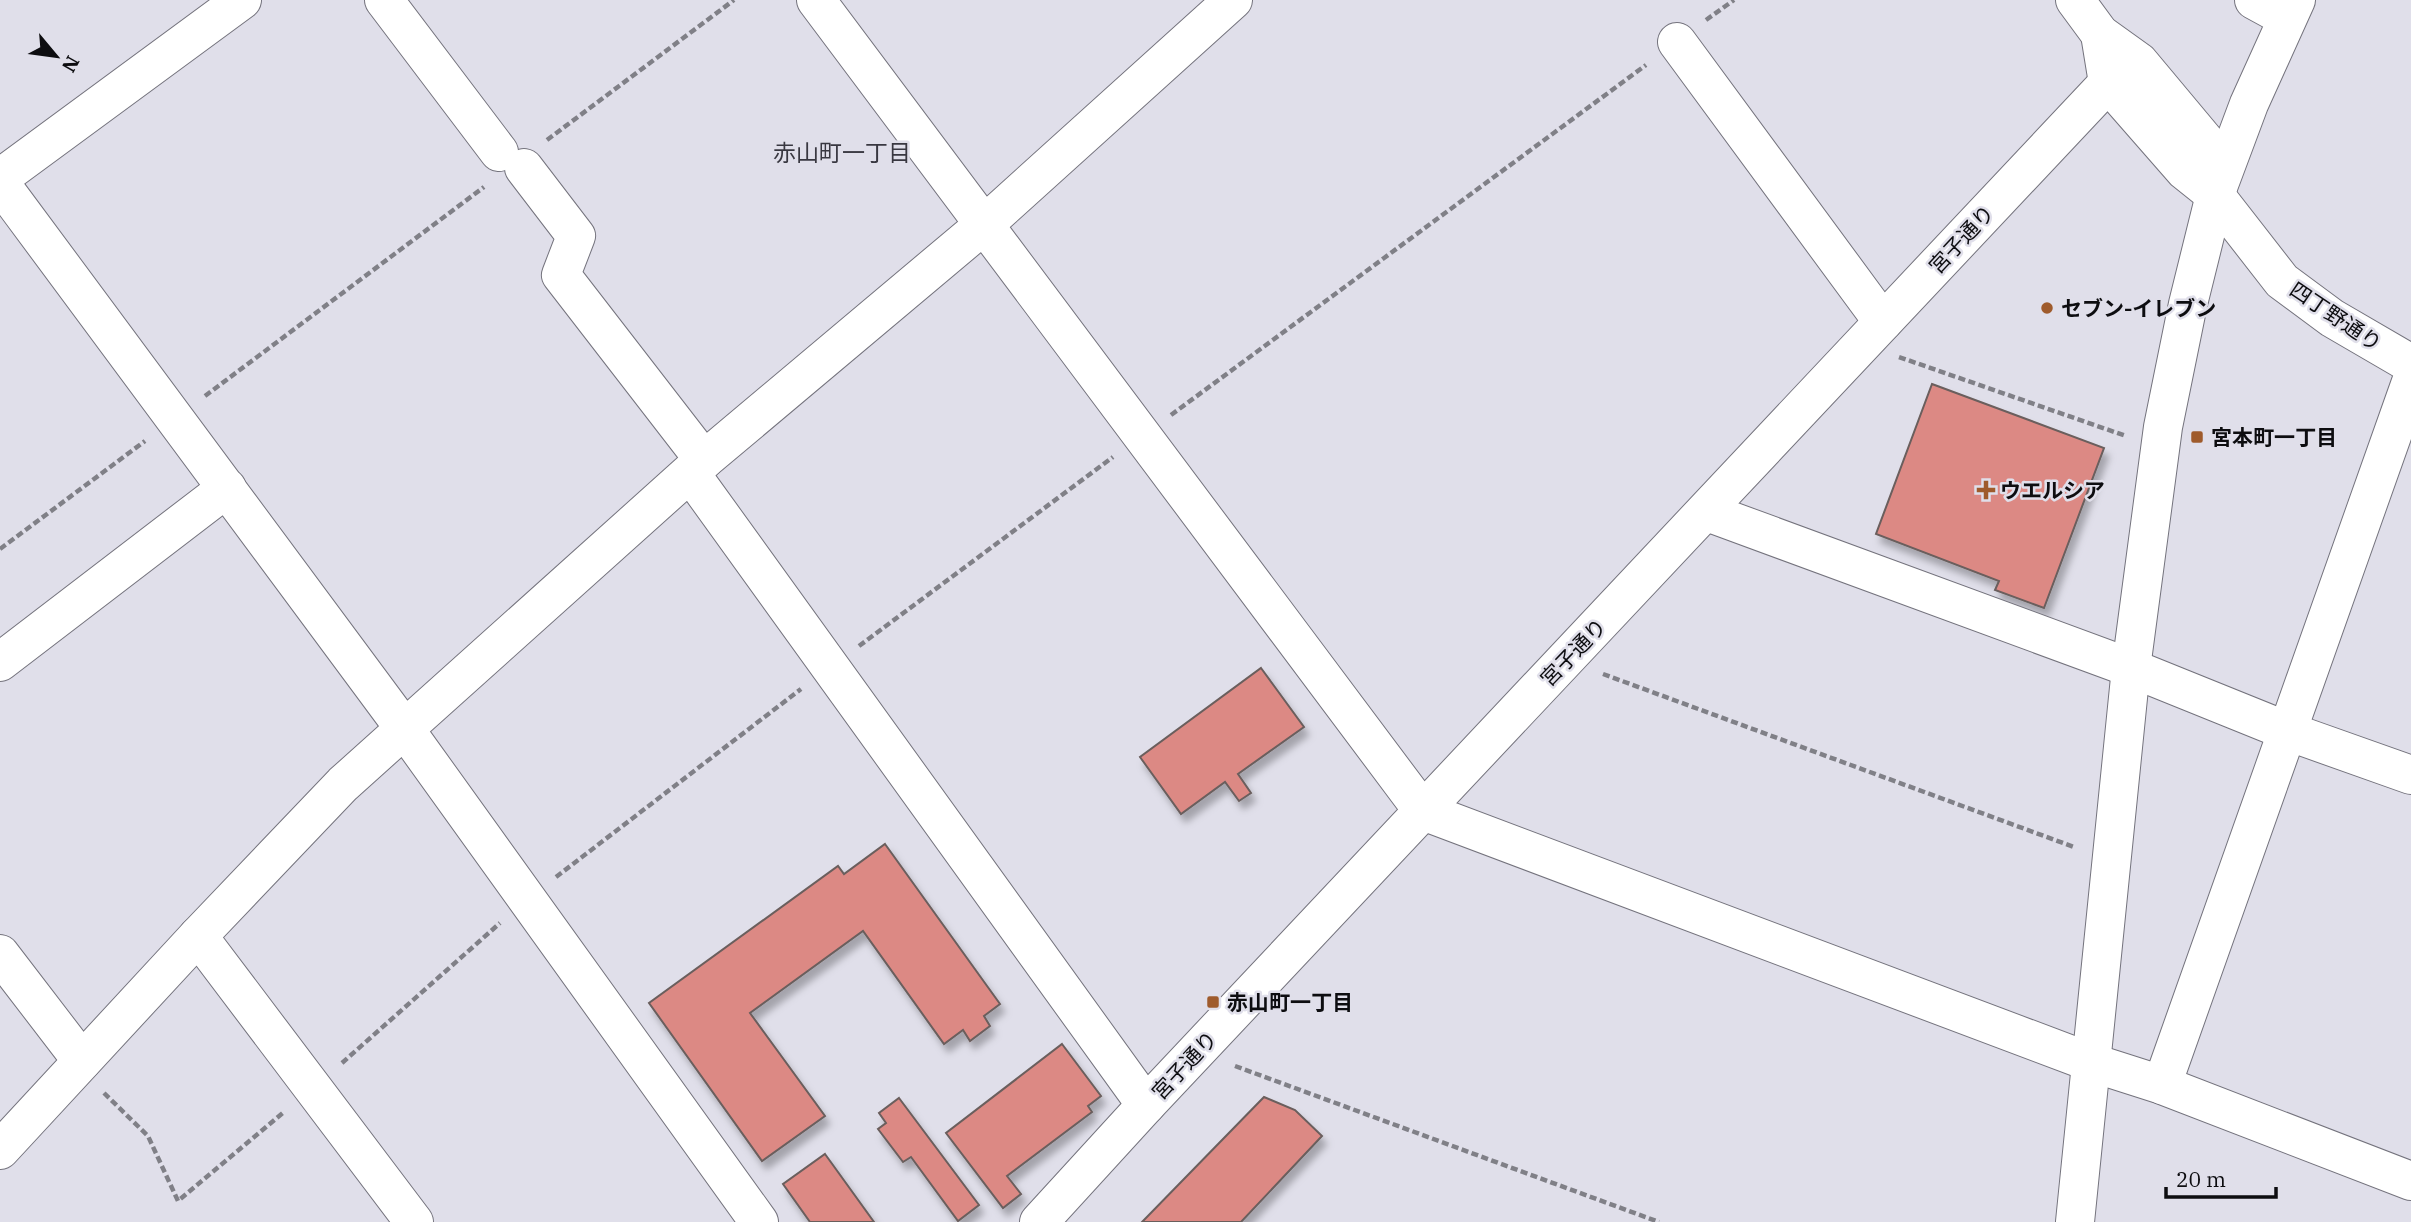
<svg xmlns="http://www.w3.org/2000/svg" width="2411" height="1222" font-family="'IBM Plex Serif','Noto Sans JP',serif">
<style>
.building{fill:#dc8984;stroke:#6a5e5d;stroke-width:2;filter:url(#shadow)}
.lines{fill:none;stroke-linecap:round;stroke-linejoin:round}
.minor-casing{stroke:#74737d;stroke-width:40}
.path{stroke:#808087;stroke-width:4.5;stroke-dasharray:7 3.5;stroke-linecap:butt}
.minor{stroke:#fff;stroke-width:38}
.poi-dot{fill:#9f5b2c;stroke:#e0dfea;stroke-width:2.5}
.labels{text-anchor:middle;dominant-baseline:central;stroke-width:5;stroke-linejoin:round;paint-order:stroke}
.street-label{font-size:21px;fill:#0d0d10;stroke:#e0dfea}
.poi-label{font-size:21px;font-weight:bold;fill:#0d0d10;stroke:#e0dfea;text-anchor:start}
.neighbourhood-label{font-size:23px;fill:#393841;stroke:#e0dfea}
</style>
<defs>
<filter id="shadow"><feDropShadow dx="4.5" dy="8" stdDeviation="3.5" flood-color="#0004"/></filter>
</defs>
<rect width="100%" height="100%" fill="#e0dfea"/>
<!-- building -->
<g class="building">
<polygon points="1932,384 2104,448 2044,608 1995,590 1999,581 1876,534"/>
<polygon points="1261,668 1304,727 1238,774 1251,793 1239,801 1225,782 1181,814 1140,757"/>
<polygon points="885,844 1000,1004 984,1016 990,1026 970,1041 963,1030 944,1044 863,931 750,1013 825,1116 762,1161 649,1003 838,866 844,874"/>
<polygon points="1062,1044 1101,1096 1088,1106 1092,1112 1007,1176 1021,1194 1003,1208 946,1133"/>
<polygon points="1264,1097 1295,1110 1322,1136 1241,1222 1142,1222"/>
<polygon points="899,1098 979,1205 958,1221 911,1157 903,1162 878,1129 886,1123 879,1113"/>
<polygon points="825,1154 874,1222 810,1222 783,1184"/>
</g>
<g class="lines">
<!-- minor casing -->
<g class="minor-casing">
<g id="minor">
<polyline points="384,0 499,152"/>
<polyline points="816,0 1423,811 2090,1062 2162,1085 2411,1181"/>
<polyline points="2075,0 2100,34 2139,62 2205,141 2215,195"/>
<polyline points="2254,0 2287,18"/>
<polyline points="2100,34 2108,83 2185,171 2215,195 2282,281 2332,318 2411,364"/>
<polyline points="1677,42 1883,322"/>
<polyline points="524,168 576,236 561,275 704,460"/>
<polyline points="0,178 242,0"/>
<polyline points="0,183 404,728 759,1222"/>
<polyline points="691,474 1146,1105"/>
<polyline points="1707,512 2131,668 2287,731 2411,775"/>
<polyline points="0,662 227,488"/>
<polyline points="198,936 414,1222"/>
<polyline points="0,954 82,1061"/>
<polyline points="2162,1085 2411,382"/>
<polyline points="0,1150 198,936 343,784 704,460 986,223 1233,0"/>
<polyline points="1039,1222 1146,1105 2108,83"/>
<polyline points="2075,1222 2131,668 2163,427 2188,304 2215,195 2249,104 2296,0"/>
</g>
</g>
<!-- path -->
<g class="path">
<polyline points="1706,20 1734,0"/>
<polyline points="547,140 734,0"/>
<polyline points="1899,357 2126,436"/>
<polyline points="205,396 484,187"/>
<polyline points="1171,415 1646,65"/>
<polyline points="0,549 145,441"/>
<polyline points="859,646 1113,457"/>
<polyline points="1603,674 2074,847"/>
<polyline points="556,877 801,689"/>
<polyline points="342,1063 500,923"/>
<polyline points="1235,1066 1659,1222"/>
<polyline points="104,1093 148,1136 178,1201 284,1112"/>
</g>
<!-- minor -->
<use href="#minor" class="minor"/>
</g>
<!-- markers -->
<g class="poi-dot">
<circle cx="2047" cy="308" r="7"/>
<rect x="2190" y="430" width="14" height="14" rx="3.5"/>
<path d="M1982.5 479.5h7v7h7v7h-7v7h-7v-7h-7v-7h7z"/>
<rect x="1206" y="995" width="14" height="14" rx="3.5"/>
</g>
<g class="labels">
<!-- street labels -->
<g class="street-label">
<text transform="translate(1961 239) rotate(-47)">宮子通り</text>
<text transform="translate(2336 316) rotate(34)">四丁野通り</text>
<text transform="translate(1573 652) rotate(-46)">宮子通り</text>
<text transform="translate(1184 1065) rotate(-47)">宮子通り</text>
</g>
<!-- poi labels -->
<g class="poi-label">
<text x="2061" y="308">セブン-イレブン</text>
<text x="2211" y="437">宮本町一丁目</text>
<text x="2000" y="490">ウエルシア</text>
<text x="1227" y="1002">赤山町一丁目</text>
</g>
<!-- neighbourhood labels -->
<g class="neighbourhood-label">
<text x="842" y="152">赤山町一丁目</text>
</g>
</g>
<!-- north arrow -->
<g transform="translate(56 56) rotate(119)" stroke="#e0dfea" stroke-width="5" paint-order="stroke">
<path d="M0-5L12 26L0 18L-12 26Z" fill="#0d0d10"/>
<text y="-10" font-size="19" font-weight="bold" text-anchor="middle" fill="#0d0d10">N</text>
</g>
<!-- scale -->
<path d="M2166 1187v10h110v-10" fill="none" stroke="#0d0d10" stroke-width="3.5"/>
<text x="2176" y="1187" font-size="21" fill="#0d0d10" stroke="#e0dfea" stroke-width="5" paint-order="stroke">20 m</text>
</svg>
